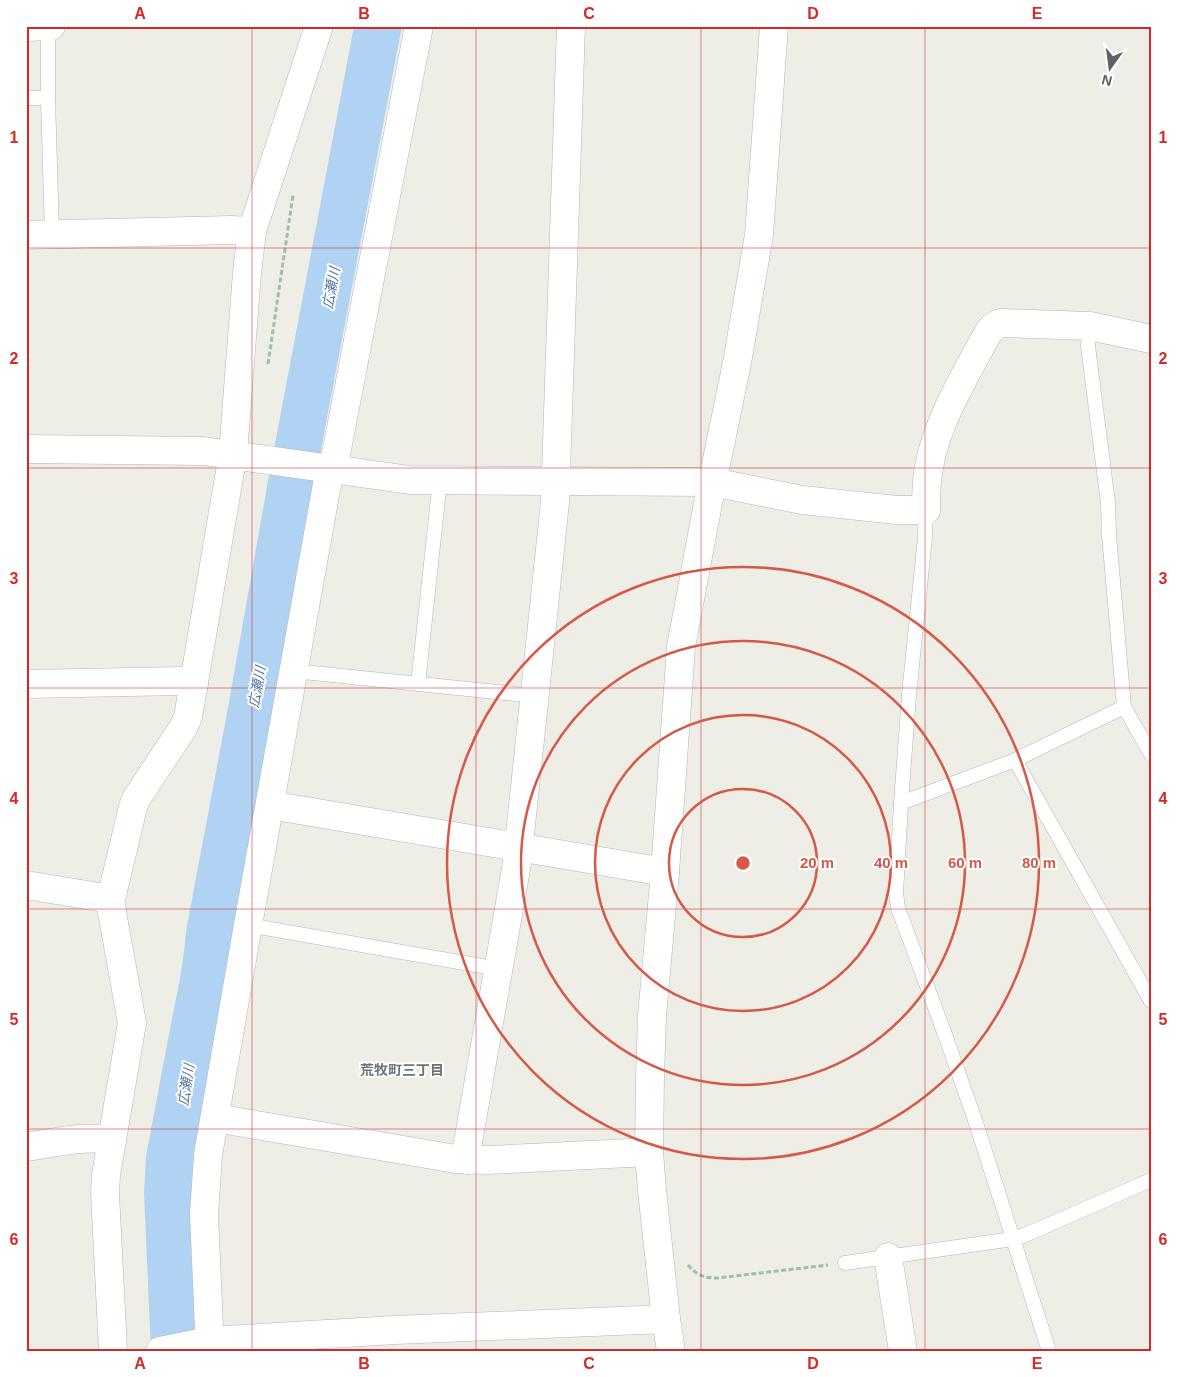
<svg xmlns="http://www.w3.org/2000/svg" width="1177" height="1377" font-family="Arial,'Noto Sans JP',sans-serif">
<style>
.water{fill:#b0d3f4}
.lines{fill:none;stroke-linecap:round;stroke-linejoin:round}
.service-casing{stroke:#b3b6b9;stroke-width:15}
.minor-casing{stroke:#b3b6b9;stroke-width:29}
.path{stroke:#9fc1aa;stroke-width:3;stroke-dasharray:5 2.5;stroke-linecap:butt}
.service{stroke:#fff;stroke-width:14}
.minor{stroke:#fff;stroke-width:28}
.grid{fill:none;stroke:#d62828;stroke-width:1;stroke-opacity:0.55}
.ring{fill:none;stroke:#d45947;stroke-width:2.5}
.labels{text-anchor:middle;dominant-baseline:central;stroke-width:4;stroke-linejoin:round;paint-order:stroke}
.water-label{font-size:14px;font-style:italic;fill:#4e74a5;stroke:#fff}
.neighbourhood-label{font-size:14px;font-weight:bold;fill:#6f7276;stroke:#fff}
.centre{fill:#d45947;stroke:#fff;stroke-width:2.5}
.ring-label{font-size:15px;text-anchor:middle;font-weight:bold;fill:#d45947;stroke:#fff;stroke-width:4;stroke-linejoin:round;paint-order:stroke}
.neatline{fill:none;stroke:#d62828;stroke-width:2}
.grid-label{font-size:16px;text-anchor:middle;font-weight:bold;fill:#d62828}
</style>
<rect width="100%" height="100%" fill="#eeede6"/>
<!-- water -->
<path class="water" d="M354,26H402L325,428L199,1139L192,1194L198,1351H151L144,1193L146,1156L173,1013C179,986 184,959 186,931L227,713L268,481Z"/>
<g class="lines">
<!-- service casing -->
<g class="service-casing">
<g id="service">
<polyline points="48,26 48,98 52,235"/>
<polyline points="26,98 48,98"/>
<polyline points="1090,326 1088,346 1108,503 1109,535 1124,707 1151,754"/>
<polyline points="926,510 925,537 909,695 901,803 896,893 898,908 943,1029 975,1120 1049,1351"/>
<polyline points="294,671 535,696"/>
<polyline points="418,684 440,480"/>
<polyline points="1015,760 1151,1001"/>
<polyline points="901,803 1015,760 1124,707"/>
<polyline points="248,925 499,969"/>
<polyline points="845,1263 1013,1239 1025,1235 1151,1180"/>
</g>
</g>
<!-- minor casing -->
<g class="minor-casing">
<g id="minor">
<polyline points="26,27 51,26"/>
<polyline points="26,235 231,230 252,231"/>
<path d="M26,449L203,451L410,480L712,482L802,500L897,510H926C926,495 926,481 929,467C937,421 966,374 988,333L993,327L1000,323L1090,326L1151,339"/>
<polyline points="26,684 182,681 194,683"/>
<polyline points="270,805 665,872"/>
<polyline points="26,885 111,899"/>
<polyline points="215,1118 456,1159 488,1160 649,1152"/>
<path d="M26,1147C54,1143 84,1135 112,1140"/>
<polyline points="468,1160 467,1148 517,863 555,502 571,26"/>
<polyline points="888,1257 903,1351"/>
<polyline points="113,1351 105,1193 106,1175 132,1023 112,912 111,899 133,807 136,799 183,728 188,717 233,454 247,273 252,231 319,26"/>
<polyline points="160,1351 210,1341 395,1330 666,1319"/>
<polyline points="210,1351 204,1214 208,1155 248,925 327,484 336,454 419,26"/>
<polyline points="671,1351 666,1319 652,1190 649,1152 650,1077 652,1016 665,872 681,647 709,498 737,363 759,235 774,26"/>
</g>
</g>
<!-- path -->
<g class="path">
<polyline points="268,364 293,195"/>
<path d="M688,1265C696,1275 705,1278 718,1278L828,1265"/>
</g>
<!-- service -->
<use href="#service" class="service"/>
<!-- minor -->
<use href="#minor" class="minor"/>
</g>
<!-- grid -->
<path class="grid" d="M252,26V1351M476,26V1351M701,26V1351M925,26V1351M26,248H1151M26,468H1151M26,688H1151M26,909H1151M26,1129H1151"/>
<!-- distance rings -->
<g class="ring">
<circle cx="743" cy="863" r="74"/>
<circle cx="743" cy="863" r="148"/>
<circle cx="743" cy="863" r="222"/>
<circle cx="743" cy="863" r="296"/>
</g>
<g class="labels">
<!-- water labels -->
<g class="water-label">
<text transform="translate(331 288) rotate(-80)">広瀬川</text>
<text transform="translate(257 687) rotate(-80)">広瀬川</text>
<text transform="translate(186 1085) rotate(-81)">広瀬川</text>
</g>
<!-- neighbourhood labels -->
<g class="neighbourhood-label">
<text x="402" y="1070">荒牧町三丁目</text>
</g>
</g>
<circle cx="743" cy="863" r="8" class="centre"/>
<g class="ring-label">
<text x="817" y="868">20 m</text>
<text x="891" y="868">40 m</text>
<text x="965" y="868">60 m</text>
<text x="1039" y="868">80 m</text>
</g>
<!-- border -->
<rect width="1177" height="1377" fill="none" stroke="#ffffff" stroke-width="55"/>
<!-- north arrow -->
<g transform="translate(1110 68) rotate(194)" stroke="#ffffff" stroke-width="4" paint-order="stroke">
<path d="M0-4L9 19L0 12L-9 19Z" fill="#5e6165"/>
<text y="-8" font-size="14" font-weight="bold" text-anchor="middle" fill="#5e6165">N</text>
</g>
<rect x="28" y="28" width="1122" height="1322" class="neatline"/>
<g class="grid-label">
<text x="140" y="19">A</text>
<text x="364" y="19">B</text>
<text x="589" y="19">C</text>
<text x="813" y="19">D</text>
<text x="1037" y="19">E</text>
<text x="14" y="143">1</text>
<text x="1163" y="143">1</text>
<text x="14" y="364">2</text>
<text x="1163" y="364">2</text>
<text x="14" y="584">3</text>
<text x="1163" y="584">3</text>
<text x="14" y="804">4</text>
<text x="1163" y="804">4</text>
<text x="14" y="1025">5</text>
<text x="1163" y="1025">5</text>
<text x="14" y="1245">6</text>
<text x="1163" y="1245">6</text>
<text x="140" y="1369">A</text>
<text x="364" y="1369">B</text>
<text x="589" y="1369">C</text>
<text x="813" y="1369">D</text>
<text x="1037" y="1369">E</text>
</g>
</svg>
